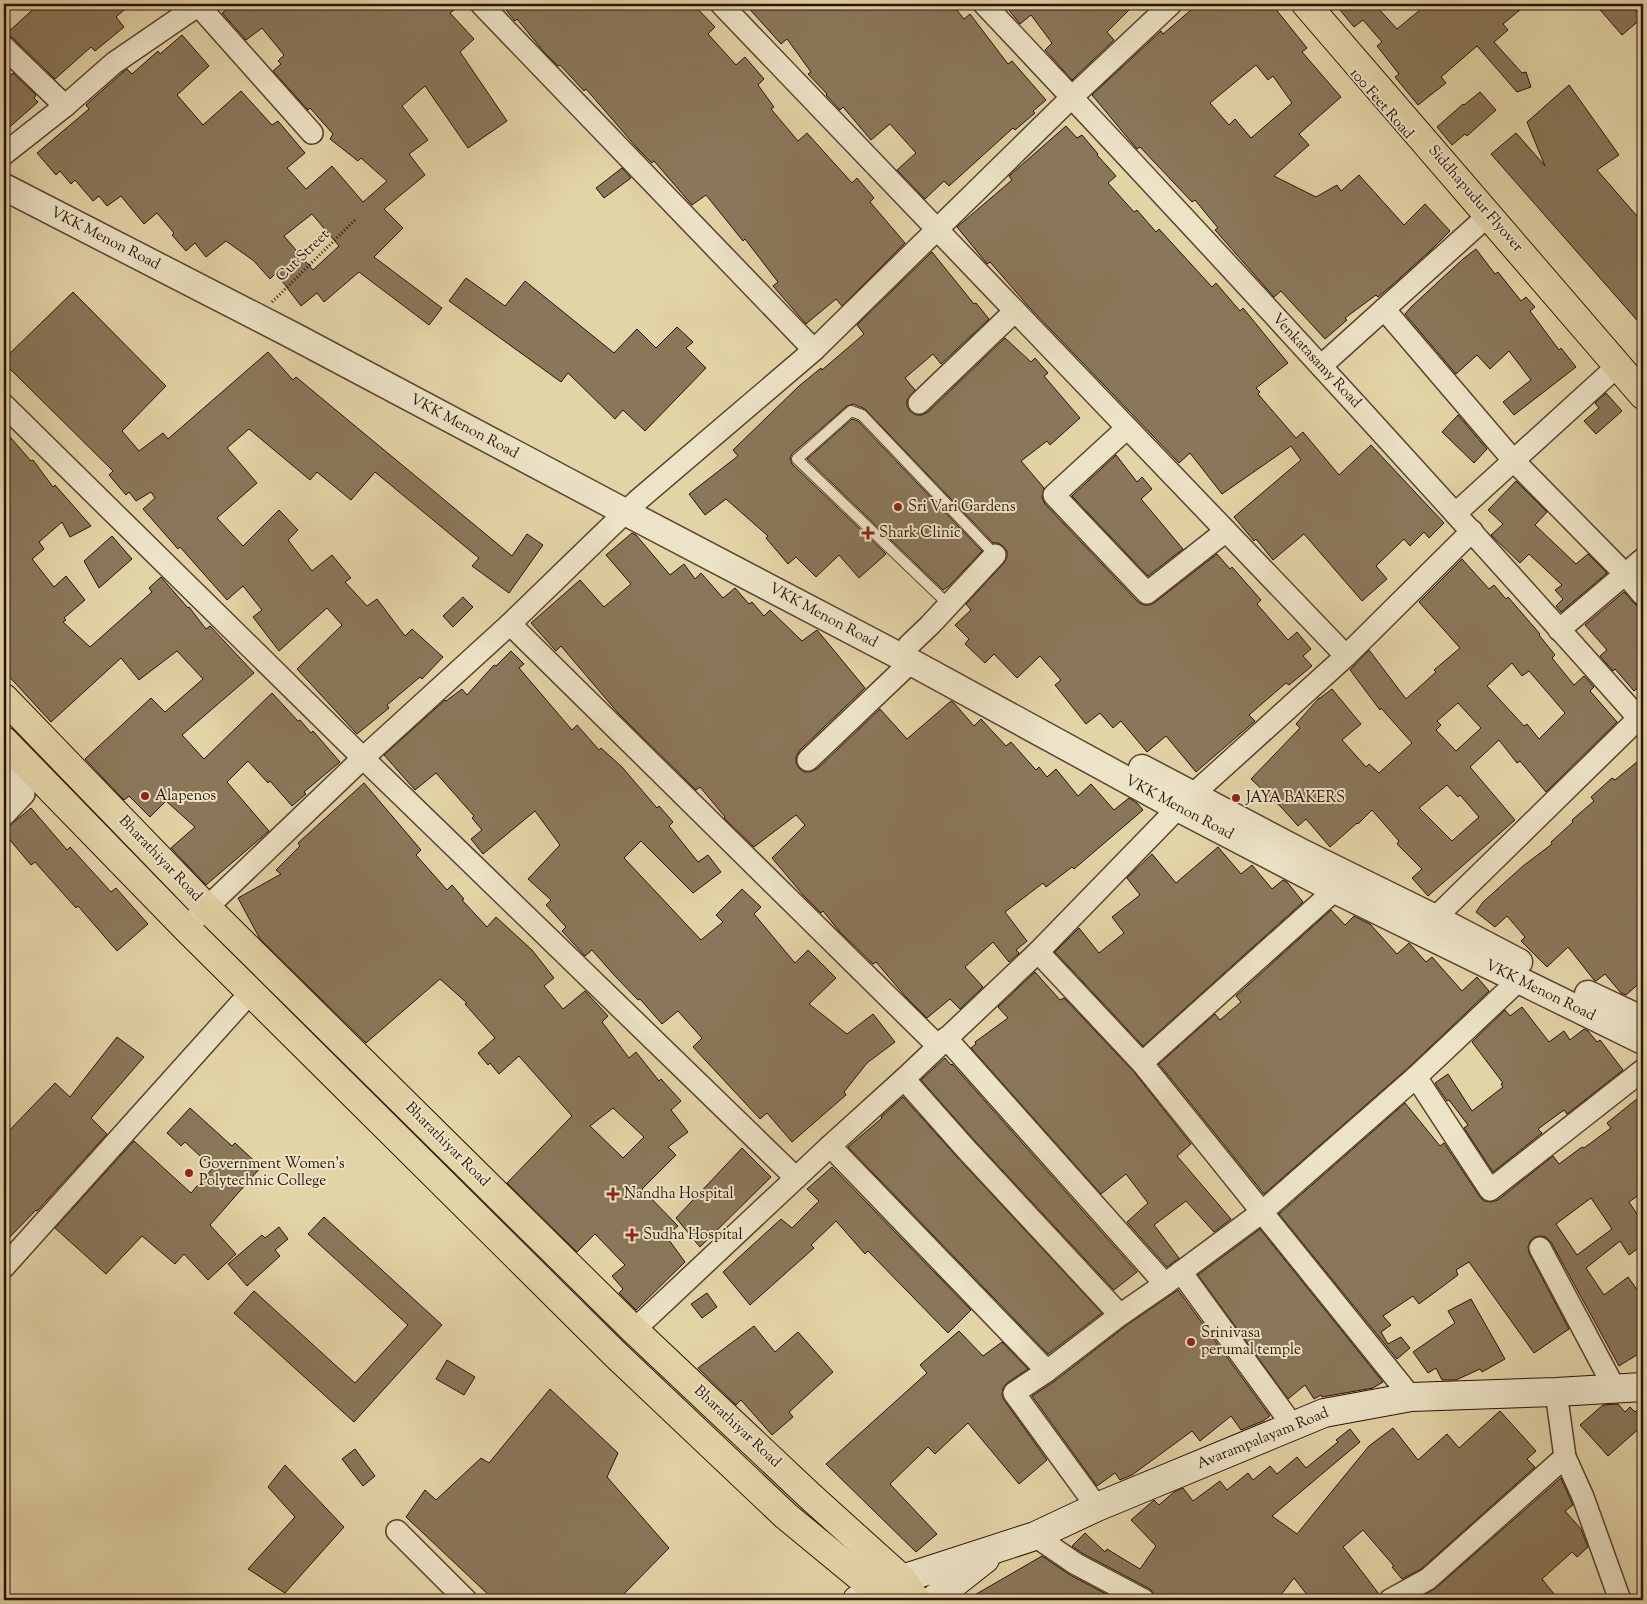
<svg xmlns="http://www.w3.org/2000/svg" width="1647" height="1604" font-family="'Sorts Mill Goudy',serif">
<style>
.building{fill:#8a775a;stroke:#291305;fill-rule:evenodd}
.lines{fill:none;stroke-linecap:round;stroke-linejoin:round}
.service-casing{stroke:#58432e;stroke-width:12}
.minor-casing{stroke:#58432e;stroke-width:24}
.tertiary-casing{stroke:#58432e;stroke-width:29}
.secondary-casing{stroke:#291305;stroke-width:30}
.primary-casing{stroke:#291305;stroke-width:30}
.path{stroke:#291305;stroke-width:3;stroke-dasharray:1 2.5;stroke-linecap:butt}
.service{stroke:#ede3c6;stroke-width:10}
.minor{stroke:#ede3c6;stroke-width:21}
.tertiary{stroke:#ede3c6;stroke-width:26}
.secondary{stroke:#ede3c6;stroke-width:28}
.primary{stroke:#e3d4a8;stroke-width:28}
.poi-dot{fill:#8f2418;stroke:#ede3c6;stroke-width:2}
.labels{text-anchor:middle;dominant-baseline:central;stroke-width:4;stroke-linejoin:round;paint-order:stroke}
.street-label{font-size:15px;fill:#291305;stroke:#ede3c6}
.poi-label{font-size:15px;fill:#291305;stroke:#ede3c6;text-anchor:start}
</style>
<rect width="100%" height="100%" fill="#e3d4a8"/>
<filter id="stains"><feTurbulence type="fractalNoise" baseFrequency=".004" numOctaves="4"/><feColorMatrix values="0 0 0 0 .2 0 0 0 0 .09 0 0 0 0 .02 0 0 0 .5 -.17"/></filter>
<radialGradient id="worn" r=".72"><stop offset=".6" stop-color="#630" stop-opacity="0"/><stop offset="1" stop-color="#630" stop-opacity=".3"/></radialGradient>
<!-- building -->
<g class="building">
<polygon points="39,4 131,4 116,17 124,27 95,51 91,47 55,79 13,38 6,34"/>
<path d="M234,4H462L450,13L474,39L460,52L507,121L468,148L425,86L402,106L428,140L409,154L425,175L384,209L403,228L374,257L442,308L429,325L359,272L324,302L317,293L301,306L276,273L270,279L254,261L226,241L206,257L195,243L186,251L172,235L174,233L157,213L144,224L121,196L107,206L99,196L93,201L75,180L71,184L60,171L56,175L37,153L89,109L86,105L122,73L127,69L132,74L158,51L160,54L182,35L209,66L177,95L203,125L241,91L272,125L278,121L305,153L287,168L306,189L332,166L363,202L387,181L361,158L358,161L330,139L333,134L310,108L308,110L273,71L281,64L278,61L284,55L262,28L246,40L222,13ZM312,214L339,246L313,270L284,236Z"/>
<polygon points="501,4 693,4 715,27 708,34 736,65 745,57 764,79 758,85 774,107 771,109 798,141 807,133 852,183 857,178 874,198 870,202 905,243 842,306 836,299 806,324 773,286 778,282 745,239 743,241 706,195 692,205 654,161 652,163 638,149 586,89 584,91 560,65 558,66 544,52 517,19 515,21"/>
<polygon points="745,4 952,4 964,19 970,14 1008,64 1012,61 1046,100 1033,111 1035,113 1015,130 1013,128 949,186 944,181 925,199 897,170 916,153 890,124 871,140 843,107 840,110 826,95 827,94 808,74 811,72 787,39 781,44"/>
<polygon points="1004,4 1135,4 1107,32 1114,40 1072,80 1045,50 1052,43 1031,15 1020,24"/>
<path d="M1198,4H1265L1271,10L1274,7L1307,48L1302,52L1341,97L1299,134L1309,145L1274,176L1316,197L1337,185L1341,191L1359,175L1404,225L1425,204L1450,231L1430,251L1390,287L1378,297L1376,295L1345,318L1347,320L1325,339L1281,291L1274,297L1215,230L1218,228L1195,200L1192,202L1140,147L1137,149L1092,95L1161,31L1163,34ZM1256,65L1268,80L1273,76L1292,103L1251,138L1235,119L1229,125L1210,103Z"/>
<polygon points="1335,4 1382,4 1378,8 1397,29 1427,4 1527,4 1503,24 1508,30 1494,42 1522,73 1526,72 1531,87 1517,92 1477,46 1441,77 1446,83 1418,105 1395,77 1399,74 1377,46 1382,42 1363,20 1354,27"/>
<polygon points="1595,4 1630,4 1642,18 1622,35"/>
<polygon points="13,73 36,95 34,98 38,102 4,132 4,81"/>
<polygon points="1569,85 1619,155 1597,170 1643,223 1643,327 1491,154 1516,133 1545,166 1527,122"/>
<polygon points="1480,92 1496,110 1467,136 1465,134 1452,145 1437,127 1463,104 1464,105"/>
<polygon points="1066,126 1077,138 1082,135 1098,154 1097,155 1116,176 1108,183 1134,212 1137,210 1156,232 1159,229 1212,287 1216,283 1240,311 1243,308 1288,363 1256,388 1260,392 1258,394 1296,438 1303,432 1339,475 1371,445 1444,523 1429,538 1424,532 1410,546 1404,539 1376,566 1387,579 1362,601 1304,534 1273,560 1256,539 1254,541 1234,517 1301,460 1291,446 1222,494 1190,453 1179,463 1029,307 990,262 987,264 984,260 957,227 1012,180 1009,176"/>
<polygon points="622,168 631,178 604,198 596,188"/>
<polygon points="1476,249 1495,274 1498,272 1521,301 1526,297 1535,307 1530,311 1559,350 1561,348 1576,367 1514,415 1503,402 1531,380 1509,351 1490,369 1477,355 1456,374 1405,314 1411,307 1463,259"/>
<polygon points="932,252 974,304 976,303 989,319 941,364 933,354 905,378 915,390 907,400 907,406 910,411 916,415 922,415 928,412 1005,338 1031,362 1035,358 1048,373 1044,376 1080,418 1050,445 1047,441 1021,461 1044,488 1042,497 1045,504 1138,602 1144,605 1149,605 1154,603 1217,554 1230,569 1232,567 1261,600 1257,604 1288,640 1297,632 1311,649 1303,656 1312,666 1289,685 1286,683 1249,715 1255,721 1196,772 1166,736 1147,752 1121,721 1113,728 1100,713 1086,724 1055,685 1061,680 1040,656 1017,678 994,654 985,663 965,644 969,639 955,625 971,610 966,604 1004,563 1007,557 1007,551 1003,546 998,543 993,543 865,409 853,404 847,406 792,454 790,458 792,464 886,554 859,578 839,555 816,577 796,557 788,564 766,538 768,536 726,499 705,515 689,494 738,456 733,450 799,386 821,368 822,370 864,334 857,325"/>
<polygon points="466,278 505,306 525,281 614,353 637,329 656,348 677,327 693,342 686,348 706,368 645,431 623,410 615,419 568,373 561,382 449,301"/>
<polygon points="73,292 166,386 122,431 139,451 163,433 168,439 268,352 293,380 296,377 512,556 527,534 543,545 509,593 472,566 479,558 375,472 351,500 317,472 310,480 249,429 227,448 257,483 217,518 243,546 279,510 298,530 288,540 312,571 332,555 351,578 345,582 367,606 377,599 405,636 412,629 443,657 422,679 420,677 387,705 389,708 357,734 297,669 342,625 327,608 279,651 253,617 262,610 243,586 227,600 180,547 178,549 143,509 155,498 151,492 136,501 129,492 126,495 109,475 113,471 4,363 4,359"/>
<polygon points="1606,393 1622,411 1596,434 1584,421 1599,408 1595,403"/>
<polygon points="1458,415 1487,449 1474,463 1442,432"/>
<polygon points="852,419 858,421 982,551 949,586 943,590 807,459"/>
<polygon points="4,430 31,461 33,460 53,487 55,485 91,526 70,537 62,522 39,542 44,549 32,559 54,587 66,576 85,600 64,618 66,620 63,622 90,647 152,592 149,588 161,577 188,608 189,607 206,629 210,626 254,673 182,735 204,759 272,693 298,721 300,720 311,733 313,731 340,762 304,792 306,794 292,806 270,781 268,783 248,761 227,782 269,831 206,885 171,848 195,827 166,801 150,817 129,796 124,800 85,759 151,698 165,712 203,679 177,651 139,680 121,658 51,722 4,671"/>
<polygon points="1116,455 1137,482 1142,477 1152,489 1141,499 1183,549 1148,576 1072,496"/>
<polygon points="1516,481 1547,512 1535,525 1576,564 1588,554 1607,573 1561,612 1556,606 1563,599 1555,590 1562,585 1529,554 1520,563 1491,535 1503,524 1488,510"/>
<polygon points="632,533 636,535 670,575 684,564 695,579 701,573 723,598 735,588 749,604 752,602 764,616 770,610 802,641 817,630 865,688 799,751 796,757 796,763 799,768 804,772 810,772 817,769 880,709 907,739 951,701 954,703 974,726 981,719 1006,746 1011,742 1036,770 1039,767 1047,777 1056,769 1078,796 1091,784 1114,810 1129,798 1137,803 1143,810 1074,869 1072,867 1046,887 1043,883 1005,912 1027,941 1016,950 1019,953 1009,962 993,942 965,967 983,987 960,1009 950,999 927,1018 905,996 876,962 873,964 839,931 823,911 821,913 804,896 772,858 805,825 796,815 754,847 724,818 725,817 700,787 696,790 618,713 561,646 556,651 531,623 580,580 604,607 631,584 606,555"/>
<polygon points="112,536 132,559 99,588 84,561"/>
<path d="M1462,559L1489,589L1494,585L1506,599L1508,597L1540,634L1539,635L1555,655L1552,658L1574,685L1584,676L1594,687L1590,691L1617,722L1546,792L1520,761L1517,763L1499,740L1470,767L1515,820L1428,896L1412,878L1422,869L1397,844L1399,841L1372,810L1358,824L1357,823L1330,847L1306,819L1298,826L1282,808L1251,779L1300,728L1296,724L1319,698H1320L1332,689L1361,724L1342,740L1366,767L1369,764L1379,773L1412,743L1381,708L1380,710L1350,670L1369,650L1406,699L1436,672L1434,670L1460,648L1419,602ZM1512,663L1522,676L1529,671L1565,713L1539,739L1527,724L1524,726L1487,686ZM1458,703L1481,728L1456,751L1436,730L1441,725L1437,721ZM1447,785L1458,797L1460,795L1479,817L1452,841L1419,808Z"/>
<polygon points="1624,592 1634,603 1638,607 1643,607 1643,683 1634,691 1615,669 1613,671 1600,656 1607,650 1585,625"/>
<polygon points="463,597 473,607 453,627 443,616"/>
<polygon points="511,651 524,664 519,668 572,730 577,725 599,750 601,748 622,767 657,808 659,806 673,822 669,826 698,862 708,855 721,872 693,893 641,841 624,858 701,940 723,922 716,915 742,889 761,907 754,914 795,963 808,950 836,978 809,1004 847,1034 873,1014 895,1042 867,1063 844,1092 846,1095 792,1142 767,1113 760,1119 693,1047 702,1038 678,1011 662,1024 640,999 638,1000 614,975 592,950 585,956 562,931 566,927 546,905 551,900 528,879 560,845 535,811 483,854 471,839 482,830 472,818 474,816 436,773 415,790 384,755 445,700 446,701 462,689 467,695 494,665 496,666"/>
<polygon points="1643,757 1643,980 1626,995 1621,993 1605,974 1596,981 1594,980 1568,947 1547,967 1521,941 1525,937 1507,916 1495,927 1476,912 1483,902 1523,866 1552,844 1551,842 1573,822 1572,820 1594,801 1591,797 1612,778 1615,780"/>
<path d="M364,783L421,850L416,855L447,890L452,885L464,899L462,900L487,927L496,917L532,950L554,978L544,986L563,1009L585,991L608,1016L602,1022L629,1058L636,1052L659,1081L661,1079L681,1101L671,1110L688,1132L668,1147L676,1155L642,1189L678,1226L666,1236L685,1262L636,1310L619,1293L623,1289L612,1276L625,1265L595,1234L577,1252L507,1183L572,1116L519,1056L499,1074L490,1063L488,1065L478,1053L495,1038L465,1004L467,1003L440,979L366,1043L260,939L238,898L281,874L276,870L300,846L298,843ZM613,1108L644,1137L623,1158L590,1126Z"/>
<polygon points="31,808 67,850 70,847 111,892 116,888 148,924 117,951 78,906 76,908 35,862 31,865 4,833 4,830"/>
<polygon points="1218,847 1241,874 1252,865 1272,889 1283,880 1287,882 1303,902 1143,1046 1055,952 1079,928 1099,953 1124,933 1112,917 1140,895 1127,878 1152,854 1176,883"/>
<polygon points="1331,910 1345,925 1354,916 1370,924 1397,954 1409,943 1426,962 1432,957 1462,991 1477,977 1489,991 1408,1068 1264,1194 1159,1064 1215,1014 1220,1020 1241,1002 1236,996"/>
<polygon points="1035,972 1060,1000 1064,998 1133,1071 1191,1144 1177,1156 1231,1219 1214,1232 1186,1201 1154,1225 1179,1258 1167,1267 1127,1222 1148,1203 1126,1174 1101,1194 971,1048 976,1044 975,1042 1008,1018 998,1007"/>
<polygon points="1522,1007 1549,1042 1564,1031 1570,1040 1584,1029 1588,1031 1597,1042 1600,1040 1623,1070 1567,1114 1564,1110 1538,1129 1542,1133 1493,1172 1464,1128 1468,1125 1449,1100 1447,1101 1435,1083 1448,1074 1472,1111 1503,1087 1501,1084 1503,1083 1472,1042 1505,1010 1510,1016"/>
<polygon points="117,1037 144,1057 91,1118 107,1134 37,1211 36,1210 4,1243 4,1136 55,1083 70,1097"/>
<polygon points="945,1058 951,1065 952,1064 1137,1272 1114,1290 975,1141 921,1080"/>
<path d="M1643,1094V1192L1629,1202L1643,1223V1245L1629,1255L1620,1241L1586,1268L1604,1295L1628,1277L1643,1298V1351L1619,1366L1551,1242L1546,1237L1540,1236L1535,1237L1530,1241L1528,1247L1529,1253L1569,1329L1534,1353L1469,1262L1456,1270L1458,1275L1419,1304L1413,1296L1383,1316L1391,1325L1381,1332L1388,1344L1401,1337L1410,1348L1397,1359L1279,1214L1405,1103L1440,1146L1444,1143L1480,1197L1484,1201L1491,1202L1498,1200L1553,1156L1559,1164L1582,1147L1584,1148L1611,1128L1607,1123ZM1591,1198L1612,1229L1577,1255L1556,1224Z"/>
<polygon points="903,1097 957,1157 1102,1313 1048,1354 848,1147 882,1118 881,1117"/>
<polygon points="190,1108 232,1146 235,1143 261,1167 210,1225 236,1254 208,1280 184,1254 175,1264 142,1236 106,1274 55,1228 134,1141 191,1193 213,1168 185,1142 181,1146 167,1133"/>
<polygon points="742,1148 771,1177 700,1247 676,1218"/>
<polygon points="832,1167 971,1310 948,1333 868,1251 865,1254 836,1221 811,1245 814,1248 750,1305 723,1272 781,1219 792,1228 819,1201 807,1189"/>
<polygon points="324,1217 442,1325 354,1422 234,1313 254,1291 355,1383 408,1325 308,1234"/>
<polygon points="279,1227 288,1239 275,1250 280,1256 247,1286 228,1264 262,1235 265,1238"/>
<polygon points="1260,1229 1383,1382 1373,1388 1322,1397 1321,1395 1314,1399 1305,1385 1288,1399 1198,1275"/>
<polygon points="1178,1290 1270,1416 1263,1421 1241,1430 1231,1416 1200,1441 1192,1431 1132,1475 1120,1480 1115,1473 1097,1486 1032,1396 1055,1381 1127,1325"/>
<polygon points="707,1293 717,1307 702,1318 691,1304"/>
<polygon points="1471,1299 1505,1359 1482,1372 1480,1369 1456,1380 1442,1380 1436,1368 1428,1373 1413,1352 1455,1323 1448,1311"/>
<polygon points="754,1326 775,1352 798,1332 833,1372 789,1412 793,1417 772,1435 741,1400 736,1405 698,1368"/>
<polygon points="959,1331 983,1356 1002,1342 1028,1369 1007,1383 1003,1388 1002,1395 1004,1400 1047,1460 1019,1484 968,1423 935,1454 928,1447 890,1484 937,1534 916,1552 826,1464 927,1373 920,1365"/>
<polygon points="447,1360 475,1377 464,1395 436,1379"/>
<polygon points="550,1389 618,1453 607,1477 669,1548 618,1600 494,1600 406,1517 425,1490 436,1500 481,1458 489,1463"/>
<polygon points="1618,1404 1625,1412 1630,1407 1635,1412 1643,1405 1643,1425 1608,1456 1580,1425 1603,1405"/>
<polygon points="1500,1411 1536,1451 1527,1459 1535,1467 1421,1569 1402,1579 1392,1567 1394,1566 1363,1530 1343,1547 1379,1594 1378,1600 1311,1600 1294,1578 1277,1600 1162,1600 1156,1597 1150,1589 1082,1553 1072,1546 1085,1533 1105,1552 1107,1549 1140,1569 1156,1546 1131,1520 1154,1500 1159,1505 1174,1492 1183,1488 1193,1501 1220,1481 1227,1490 1248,1473 1253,1480 1270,1466 1277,1474 1297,1457 1306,1468 1338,1442 1336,1440 1350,1429 1360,1442 1272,1516 1297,1534 1369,1446 1393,1428 1418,1460 1447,1434 1459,1448"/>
<polygon points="355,1449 375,1476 363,1486 342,1459"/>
<polygon points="285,1465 344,1527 285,1593 248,1569 295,1517 268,1487"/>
<polygon points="1561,1478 1573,1505 1565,1511 1581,1529 1588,1547 1577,1557 1572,1552 1542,1579 1559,1600 1418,1600 1417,1599 1436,1588"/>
<polygon points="1042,1556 1070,1575 1110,1596 1105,1600 966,1600"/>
</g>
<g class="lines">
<!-- service casing -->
<g class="service-casing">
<polyline id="service" points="949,605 797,459 851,411 862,415 995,555"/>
</g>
<!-- minor casing -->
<g class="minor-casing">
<g id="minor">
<polyline points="481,4 814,350"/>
<polyline points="721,4 1346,656"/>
<path d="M984,4C1207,240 1427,480 1643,723"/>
<polyline points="198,5 312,133"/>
<polyline points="4,47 65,106"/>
<polyline points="4,154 65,106 114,63 200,4"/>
<polyline points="1384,309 1513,460 1626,575 1643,595"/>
<polyline points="1321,366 1482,221"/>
<polyline points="919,403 1015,311"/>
<polyline points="4,405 363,758 796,1178"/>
<polyline points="1127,428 1054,495 1147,593 1226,531"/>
<polyline points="1456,513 1612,371"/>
<polyline points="510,624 938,1046"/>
<polyline points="1559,630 1643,559"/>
<polyline points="909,645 930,625 995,555"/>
<polyline points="808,760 911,662"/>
<polyline points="4,772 24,794 4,815"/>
<polyline points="196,918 363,758 510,624 637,501 814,350 1072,97 1171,4"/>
<polyline points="1435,918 1639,718"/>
<polyline points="1038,952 1142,1063 1411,1397"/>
<polyline points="1518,981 1416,1077 1490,1190 1643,1070"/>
<polyline points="946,1038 1165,1284 1181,1272 1293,1426"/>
<polyline points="1142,1063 1335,890 1344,878"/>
<polyline points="904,1079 966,1149 1120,1315"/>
<polyline points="830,1146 1047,1371"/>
<polyline points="1540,1248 1615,1389"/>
<polyline points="4,1267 250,993"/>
<polyline points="1181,1272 1262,1212 1416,1077"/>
<polyline points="634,1330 830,1146 904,1079 1038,952 1178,808 1346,656 1472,531"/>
<polyline points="1556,1392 1565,1457 1583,1497 1620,1600"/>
<polyline points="1097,1507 1014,1393 1047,1371 1120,1315 1165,1284"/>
<polyline points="397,1531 466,1600"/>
<polyline points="1035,1536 1076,1564 1144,1600"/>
<polyline points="1390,1600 1428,1579 1565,1457"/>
</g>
</g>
<!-- tertiary casing -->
<g class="tertiary-casing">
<g id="tertiary">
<polyline points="4,187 292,335 625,512 911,662 1178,808 1335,890 1643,1041"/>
<polyline points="1142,768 1303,853 1435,918 1519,962"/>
<polyline points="1588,994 1643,1020"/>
</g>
</g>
<!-- secondary casing -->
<g class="secondary-casing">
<g id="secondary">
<polyline points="857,1600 902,1579 1035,1536 1097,1507 1324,1413 1411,1397 1556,1392 1643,1387"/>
<polyline points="933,1600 985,1559"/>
</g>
</g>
<!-- primary casing -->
<g class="primary-casing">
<g id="primary">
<polyline points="1306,4 1643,395"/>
<polyline points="4,698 207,908 634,1330 811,1497 902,1579 916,1600"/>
<polyline points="4,741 186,928 615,1354 786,1516 877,1591 883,1600"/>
</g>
</g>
<!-- path -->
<polyline class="path" points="272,302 355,220"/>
<!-- service -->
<use href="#service" class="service"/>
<!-- minor -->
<use href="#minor" class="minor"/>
<!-- tertiary -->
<use href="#tertiary" class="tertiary"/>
<!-- secondary -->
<use href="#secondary" class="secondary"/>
<!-- primary -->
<use href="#primary" class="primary"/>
</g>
<!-- markers -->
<g class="poi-dot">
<circle cx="898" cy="507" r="5"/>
<path d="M865.5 525.5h5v5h5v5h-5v5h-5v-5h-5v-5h5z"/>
<circle cx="145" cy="796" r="5"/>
<circle cx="1236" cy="798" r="5"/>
<circle cx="189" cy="1173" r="5"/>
<path d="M610.5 1186.5h5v5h5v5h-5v5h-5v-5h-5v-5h5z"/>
<path d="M629.5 1227.5h5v5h5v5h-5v5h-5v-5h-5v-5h5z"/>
<circle cx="1191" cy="1342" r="5"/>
</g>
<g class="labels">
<!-- street labels -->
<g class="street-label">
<text transform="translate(1381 104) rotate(49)">100 Feet Road</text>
<text transform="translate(1475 199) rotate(49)">Siddhapudur Flyover</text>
<text transform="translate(105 239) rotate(27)">VKK Menon Road</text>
<text transform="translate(303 256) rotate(-44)">Cut Street</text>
<text transform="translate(1316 361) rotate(47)">Venkatasamy Road</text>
<text transform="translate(464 427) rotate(28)">VKK Menon Road</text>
<text transform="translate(823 616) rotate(28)">VKK Menon Road</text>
<text transform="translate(1179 808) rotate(28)">VKK Menon Road</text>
<text transform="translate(160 859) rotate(46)">Bharathiyar Road</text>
<text transform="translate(1540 991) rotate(26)">VKK Menon Road</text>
<text transform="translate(447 1145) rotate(45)">Bharathiyar Road</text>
<text transform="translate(737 1427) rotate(43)">Bharathiyar Road</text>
<text transform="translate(1263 1439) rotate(-22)">Avarampalayam Road</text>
</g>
<!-- poi labels -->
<g class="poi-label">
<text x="908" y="507">Sri Vari Gardens</text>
<text x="879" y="533">Shark Clinic</text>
<text x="155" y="796">Alapenos</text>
<text x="1246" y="798">JAYA BAKERS</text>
<text x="199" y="1164">Government Women's<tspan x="199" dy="17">Polytechnic College</tspan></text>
<text x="624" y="1194">Nandha Hospital</text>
<text x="643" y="1235">Sudha Hospital</text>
<text x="1201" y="1333">Srinivasa<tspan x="1201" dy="17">perumal temple</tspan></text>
</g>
</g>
<!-- margin -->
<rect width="1647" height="1604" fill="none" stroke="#e3d4a8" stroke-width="20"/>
<rect x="5" y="5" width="1637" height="1594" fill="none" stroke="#291305" stroke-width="2.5"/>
<rect x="10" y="10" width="1627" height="1584" fill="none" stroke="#291305"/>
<rect width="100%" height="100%" filter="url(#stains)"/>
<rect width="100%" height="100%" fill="url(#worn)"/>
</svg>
